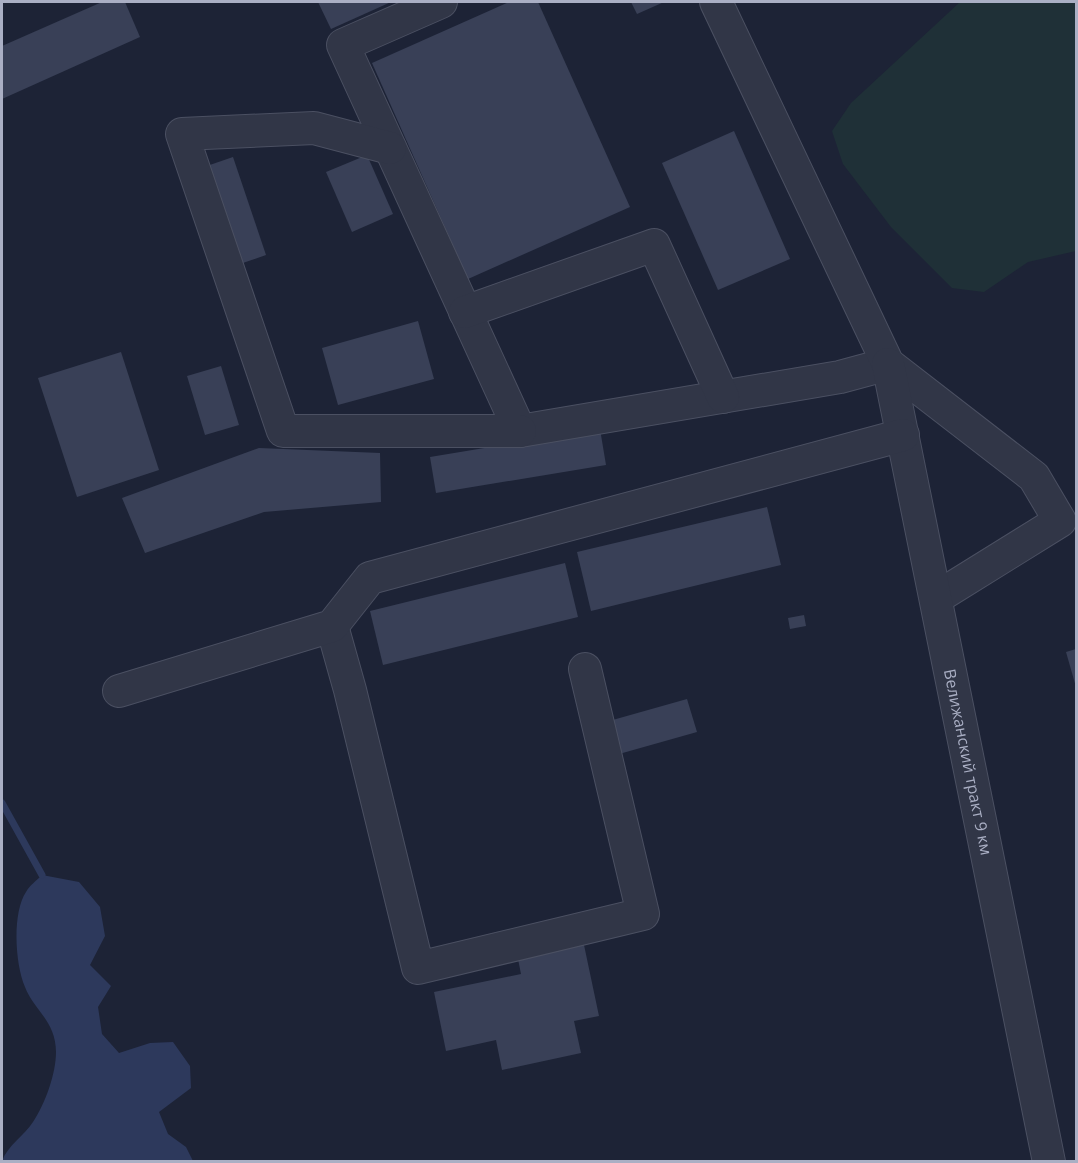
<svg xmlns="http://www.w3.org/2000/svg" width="1078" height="1163" font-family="'Open Sans',sans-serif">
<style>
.green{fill:#1f3037}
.water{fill:#2d395c}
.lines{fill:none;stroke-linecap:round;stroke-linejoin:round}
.stream{stroke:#2d395c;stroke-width:7}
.building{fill:#394057}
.minor-casing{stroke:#4b5062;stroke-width:34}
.minor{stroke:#313647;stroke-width:32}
.labels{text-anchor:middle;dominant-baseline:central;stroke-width:4.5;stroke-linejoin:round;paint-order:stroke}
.street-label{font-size:16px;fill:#aaafc4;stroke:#171b2b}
</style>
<rect width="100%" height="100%" fill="#1d2336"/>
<!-- green -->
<polygon class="green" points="960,2 1076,2 1076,251 1028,262 984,292 952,288 891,227 843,164 832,131 851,103"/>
<!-- water -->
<path class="water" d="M42,875L79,882L100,907L105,936L90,965L111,986L98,1007L102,1034L119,1053L150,1043L173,1042L190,1066L191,1088L159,1112L168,1134L186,1147L193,1161H2C8,1145 24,1136 33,1122C45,1104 56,1074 56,1052C56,1021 33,1009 25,987C15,964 12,913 26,892C29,886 37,880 42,875Z"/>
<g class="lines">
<!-- stream -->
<polyline class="stream" points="2,803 42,875"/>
</g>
<!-- building -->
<g class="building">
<polygon points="102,2 125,2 140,37 2,99 2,46"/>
<polygon points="318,2 391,2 331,29"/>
<polygon points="509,2 538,2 630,207 468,279 372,63"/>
<polygon points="631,2 664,2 637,14"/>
<polygon points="734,131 790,259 718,290 662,163"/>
<polygon points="367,155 393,214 352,232 326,172"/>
<polygon points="233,157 266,255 234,266 201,168"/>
<polygon points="418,321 434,379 338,405 322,348"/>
<polygon points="121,352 159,470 77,497 38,378"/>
<polygon points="221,366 239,425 205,435 187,376"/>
<polygon points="600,429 606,465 436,493 430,457"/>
<polygon points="259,448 380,453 381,502 264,512 145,553 122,498"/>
<polygon points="767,507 781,565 591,611 577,552"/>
<polygon points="565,563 578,617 383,665 370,611"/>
<polygon points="804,615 806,626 790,629 788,618"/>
<polygon points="1076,649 1076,687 1066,652"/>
<polygon points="687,699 697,732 612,756 602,723"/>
<polygon points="584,945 599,1016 574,1021 581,1053 502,1070 496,1040 446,1051 434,992 521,974 518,959"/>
</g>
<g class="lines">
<!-- minor casing -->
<g class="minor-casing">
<g id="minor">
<polyline points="441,2 343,45 520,431 840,377 888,364"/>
<polyline points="716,2 888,364 1034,477 1060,521 936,598"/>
<polyline points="390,148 314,128 182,134 283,431 520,431"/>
<polyline points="465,312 654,245 723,397"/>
<path id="s1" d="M888,364L1049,1162"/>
<polyline points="332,626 350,690 418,968 643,914 585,669"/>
<polyline points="119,691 332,626 370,578 903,435"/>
</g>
</g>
<!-- minor -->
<use href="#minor" class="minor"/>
</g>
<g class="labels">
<!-- street labels -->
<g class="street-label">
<text stroke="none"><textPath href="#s1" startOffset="406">Велижанский тракт 9 км</textPath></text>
</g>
</g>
<!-- border -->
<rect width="1078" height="1163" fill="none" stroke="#aaafc4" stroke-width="6"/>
</svg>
